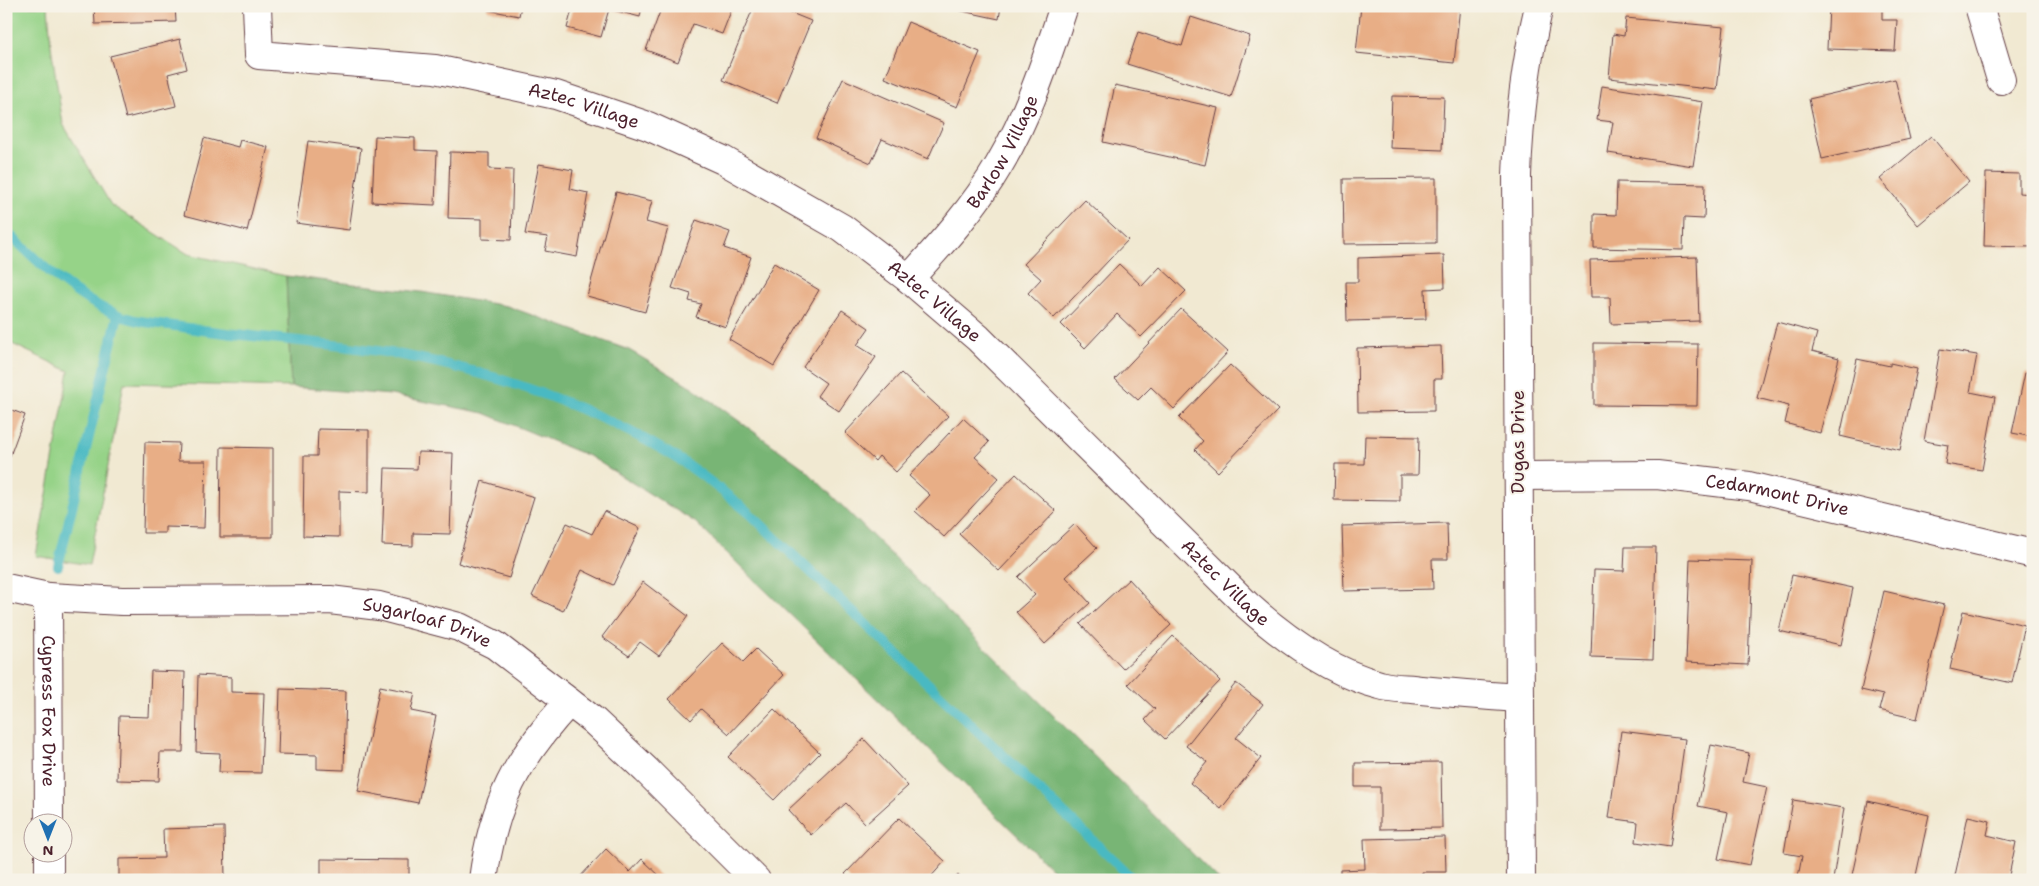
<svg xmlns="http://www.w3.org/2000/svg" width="2039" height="886" font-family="'Shantell Sans',sans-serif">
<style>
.green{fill:#96d388;stroke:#70795a}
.forest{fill:#78b574;stroke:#616a50}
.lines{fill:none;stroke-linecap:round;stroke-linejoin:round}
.stream{stroke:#4ab9c2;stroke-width:10}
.building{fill:#e8ae86}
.minor-casing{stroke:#633d44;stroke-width:30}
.tertiary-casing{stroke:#633d44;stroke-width:30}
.minor{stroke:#fff;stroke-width:28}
.tertiary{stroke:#fff;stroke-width:28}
.labels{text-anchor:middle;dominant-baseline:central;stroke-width:4;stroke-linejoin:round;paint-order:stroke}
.street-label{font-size:18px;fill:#4a1f2b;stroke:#f7f3e8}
</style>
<rect width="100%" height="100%" fill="#f7f3e8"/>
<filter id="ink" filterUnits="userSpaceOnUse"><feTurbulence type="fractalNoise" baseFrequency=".02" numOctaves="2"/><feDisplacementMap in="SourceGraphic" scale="10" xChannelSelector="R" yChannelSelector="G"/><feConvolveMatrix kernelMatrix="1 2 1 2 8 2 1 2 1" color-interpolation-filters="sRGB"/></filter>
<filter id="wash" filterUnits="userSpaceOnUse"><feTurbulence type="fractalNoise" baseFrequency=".0096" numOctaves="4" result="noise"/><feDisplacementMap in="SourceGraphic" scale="20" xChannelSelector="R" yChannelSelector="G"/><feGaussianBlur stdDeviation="1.12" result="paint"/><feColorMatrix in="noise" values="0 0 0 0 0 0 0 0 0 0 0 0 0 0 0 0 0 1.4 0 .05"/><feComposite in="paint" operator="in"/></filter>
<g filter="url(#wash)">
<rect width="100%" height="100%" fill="#f1e9d2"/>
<!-- green -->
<polygon class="green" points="6,6 48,6 51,46 63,124 111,205 188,254 286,276 291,387 124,383 89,565 36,556 69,371 6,341"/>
<!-- forest -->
<polygon class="forest" points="286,276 421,292 507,306 629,350 692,387 804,468 1219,880 1063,880 695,522 591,457 484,413 391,395 291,387"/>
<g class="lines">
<!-- stream -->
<g class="stream">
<path d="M6,231C39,263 73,297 116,314C136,323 166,324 188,328C261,339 335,342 407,356C500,374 595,408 677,458C702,474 725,493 748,512L1134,880"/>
<polyline points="58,566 118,315"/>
</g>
</g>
<g id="blocks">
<!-- building -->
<g class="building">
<polygon points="94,6 175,6 176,22 95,24"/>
<polygon points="488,6 521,6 519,16 488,10"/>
<polygon points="573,6 642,6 640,17 609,9 601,37 567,28"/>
<polygon points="662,6 733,6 722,34 693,24 678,62 646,50"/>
<polygon points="754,6 774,6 811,21 777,103 723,80"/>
<polygon points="939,6 1001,6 999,19"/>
<polygon points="1206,6 1219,6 1218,10"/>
<polygon points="1361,6 1460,6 1454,63 1356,53"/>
<polygon points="1829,6 1882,6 1882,20 1897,20 1895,51 1827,49"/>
<polygon points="1191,17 1250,36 1231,97 1127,64 1138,32 1182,46"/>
<polygon points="1626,18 1724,27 1717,90 1609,78 1613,34 1624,36"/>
<polygon points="908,22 980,52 957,107 885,78"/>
<polygon points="180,39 187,69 168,74 176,106 126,118 110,56"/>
<polygon points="843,79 944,123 928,159 882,139 871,163 816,138"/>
<polygon points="1895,79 1910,139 1822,159 1809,99"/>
<polygon points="1115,85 1218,108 1205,165 1103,142"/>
<polygon points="1602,86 1703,102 1693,166 1608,153 1613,122 1597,120"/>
<polygon points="1392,96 1444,97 1442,150 1390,148"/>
<polygon points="375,136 415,138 415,150 437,151 435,205 372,202"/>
<polygon points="1931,136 1969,182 1918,225 1880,179"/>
<polygon points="204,138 238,147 240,140 268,147 247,231 184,215"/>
<polygon points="308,141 361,148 349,230 296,223"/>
<polygon points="450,152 489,153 489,169 513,170 511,240 482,239 482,219 448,218"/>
<polygon points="539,164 573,170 570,189 588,193 577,257 545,251 548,237 525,234"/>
<polygon points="1986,173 2019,174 2019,193 2033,194 2033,247 1984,246"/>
<polygon points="1436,178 1436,243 1344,244 1343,179"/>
<polygon points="1617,182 1705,184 1704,219 1684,218 1683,250 1594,248 1594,214 1616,215"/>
<polygon points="616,192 652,201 646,222 668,228 645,312 587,296"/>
<polygon points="1085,200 1128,240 1054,318 1028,293 1041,279 1024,264"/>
<polygon points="696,220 730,232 724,248 751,257 726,327 696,317 701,304 689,301 691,294 672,288"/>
<polygon points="1444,255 1445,288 1425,289 1426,319 1347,321 1346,282 1358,282 1358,258"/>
<polygon points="1697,257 1699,321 1611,324 1610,297 1591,297 1590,260"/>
<polygon points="774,263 819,290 774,366 729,339"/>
<polygon points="1119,264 1142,286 1160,267 1186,291 1141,337 1117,314 1085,348 1061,324"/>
<polygon points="1181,309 1228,352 1174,409 1151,387 1138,400 1115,379"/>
<polygon points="842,310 869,328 857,345 876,357 839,411 817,396 826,383 803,367"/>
<polygon points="1777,322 1817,333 1812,351 1839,358 1820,433 1785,423 1789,406 1757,398"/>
<polygon points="1594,343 1698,344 1697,406 1594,405"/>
<polygon points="1441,346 1442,379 1434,379 1434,411 1358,412 1357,348"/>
<polygon points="1940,349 1977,355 1970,392 1995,397 1982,470 1945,464 1948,445 1924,441"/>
<polygon points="1857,359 1890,366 1890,363 1917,369 1900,450 1840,436"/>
<polygon points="1230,365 1278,410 1218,472 1195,450 1203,441 1179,418"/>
<polygon points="901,373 948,416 896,472 879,456 875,461 845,433"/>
<polygon points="2025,373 2033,374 2033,437 2012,433"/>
<polygon points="6,408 25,415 6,467"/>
<polygon points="963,418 989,442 975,457 999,478 944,537 915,511 930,495 909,476"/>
<polygon points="318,429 369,430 369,492 339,491 339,537 303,536 304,456 317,456"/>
<polygon points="1365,436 1419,437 1418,475 1400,475 1400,501 1334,500 1335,464 1364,464"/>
<polygon points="145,442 179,443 178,461 206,461 204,528 165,527 165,533 143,533"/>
<polygon points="221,447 273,448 273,537 220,537"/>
<polygon points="418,452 453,453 450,534 413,533 413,546 382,545 385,468 417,469"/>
<polygon points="1016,474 1056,511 999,571 959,534"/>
<polygon points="482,481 534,497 509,578 458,563"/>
<polygon points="604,511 640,528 613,585 582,570 563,611 532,596 567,523 592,534"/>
<polygon points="1447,523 1448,559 1432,559 1433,589 1344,591 1342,526"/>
<polygon points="1075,524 1097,548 1066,577 1090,603 1045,644 1016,612 1035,595 1018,577"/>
<polygon points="1625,547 1656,547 1653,659 1591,657 1594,570 1624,571"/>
<polygon points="1690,559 1752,561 1748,665 1686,662"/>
<polygon points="1792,575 1853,588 1841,645 1779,631"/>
<polygon points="1129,579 1171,625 1123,669 1080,624"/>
<polygon points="643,582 688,616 659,656 640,642 629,656 602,637"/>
<polygon points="1884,591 1944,605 1917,719 1879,710 1883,695 1861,690"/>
<polygon points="1963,611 2025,625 2012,683 1950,669"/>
<polygon points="1173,636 1220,681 1165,739 1145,720 1155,709 1128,684"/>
<polygon points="722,643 743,662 756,649 784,675 729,734 701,709 691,720 669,699"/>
<polygon points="151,671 185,672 183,752 160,752 159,781 117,780 119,716 149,717"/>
<polygon points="198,675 231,677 231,692 264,693 261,773 219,772 220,753 196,752"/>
<polygon points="1236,683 1263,704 1236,738 1261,758 1221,809 1190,783 1207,762 1186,746"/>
<polygon points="380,686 415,693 411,711 436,716 418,803 358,791"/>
<polygon points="280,689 346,691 344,770 317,769 317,755 278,754"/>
<polygon points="774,709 820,753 774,800 728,757"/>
<polygon points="1621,731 1685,739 1670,847 1636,842 1638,822 1609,818"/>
<polygon points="864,739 908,786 866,824 846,803 811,835 788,810"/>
<polygon points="1711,745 1749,753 1743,782 1767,787 1750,865 1718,859 1728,812 1698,806"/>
<polygon points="1441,762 1442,828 1380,829 1380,787 1355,787 1355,763"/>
<polygon points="1793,800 1844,808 1833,880 1798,877 1802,856 1784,853"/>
<polygon points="1868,801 1929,815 1915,880 1877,880 1852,875"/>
<polygon points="1968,816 1990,821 1987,835 2016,842 2008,880 1954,880"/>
<polygon points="899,818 945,861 928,880 851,880 845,874"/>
<polygon points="224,827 225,880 119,880 119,859 164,858 163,829"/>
<polygon points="1445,837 1446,872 1422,872 1422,880 1340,880 1340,870 1365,869 1364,839"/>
<polygon points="606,849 630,872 642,859 664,880 577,880"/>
<polygon points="321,859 409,860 409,880 321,880"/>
<polygon points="958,875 963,880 953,880"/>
</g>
</g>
</g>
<g filter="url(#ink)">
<use href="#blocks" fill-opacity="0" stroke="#633d44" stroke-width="1"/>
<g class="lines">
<!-- minor casing -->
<g class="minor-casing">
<g id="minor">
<path id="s1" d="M257,6L259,55L435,69L556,95L648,126L723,160L842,228L909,279L978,338L1247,605C1285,639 1330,672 1380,685C1393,689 1408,688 1421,690C1454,693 1487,696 1520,698"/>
<polyline points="1979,6 2001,80"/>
<path id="s2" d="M909,279C942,243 974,208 999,165C1028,116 1046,61 1064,6"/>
<path id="s3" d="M1518,476L1657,475L1749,486L2033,554"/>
<path id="s4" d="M6,588L48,597L122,601L330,600L379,606L459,627L495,645L594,721L646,770L756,880"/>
<path id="s5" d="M48,597L49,824"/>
<polyline points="49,854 49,880"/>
<path d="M483,880C493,803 517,758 569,702"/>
</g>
</g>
<!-- tertiary casing -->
<g class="tertiary-casing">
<path id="tertiary" d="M1521,880L1517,175C1519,118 1526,61 1539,6"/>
</g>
<!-- minor -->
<use href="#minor" class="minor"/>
<!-- tertiary -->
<use href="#tertiary" class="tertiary"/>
</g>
</g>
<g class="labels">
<!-- street labels -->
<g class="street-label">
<text stroke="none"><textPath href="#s1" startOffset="379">Aztec Village</textPath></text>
<text stroke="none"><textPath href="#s2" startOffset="159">Barlow Village</textPath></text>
<text stroke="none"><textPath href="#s1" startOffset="784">Aztec Village</textPath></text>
<text transform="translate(1518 442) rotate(-90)">Dugas Drive</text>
<text stroke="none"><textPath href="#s3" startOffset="261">Cedarmont Drive</textPath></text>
<text stroke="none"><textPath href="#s1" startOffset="1189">Aztec Village</textPath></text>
<text stroke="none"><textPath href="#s4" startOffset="425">Sugarloaf Drive</textPath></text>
<text stroke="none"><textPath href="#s5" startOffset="114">Cypress Fox Drive</textPath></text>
</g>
</g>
<!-- margin -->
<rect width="2039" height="886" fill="none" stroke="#f7f3e8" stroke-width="25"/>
<!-- north arrow -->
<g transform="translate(48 838) rotate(180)"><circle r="24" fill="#f7f3e8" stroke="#b29e9c"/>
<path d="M0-4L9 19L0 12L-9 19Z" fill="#1f6fb2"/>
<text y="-8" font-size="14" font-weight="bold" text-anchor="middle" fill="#4a1f2b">N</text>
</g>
</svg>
